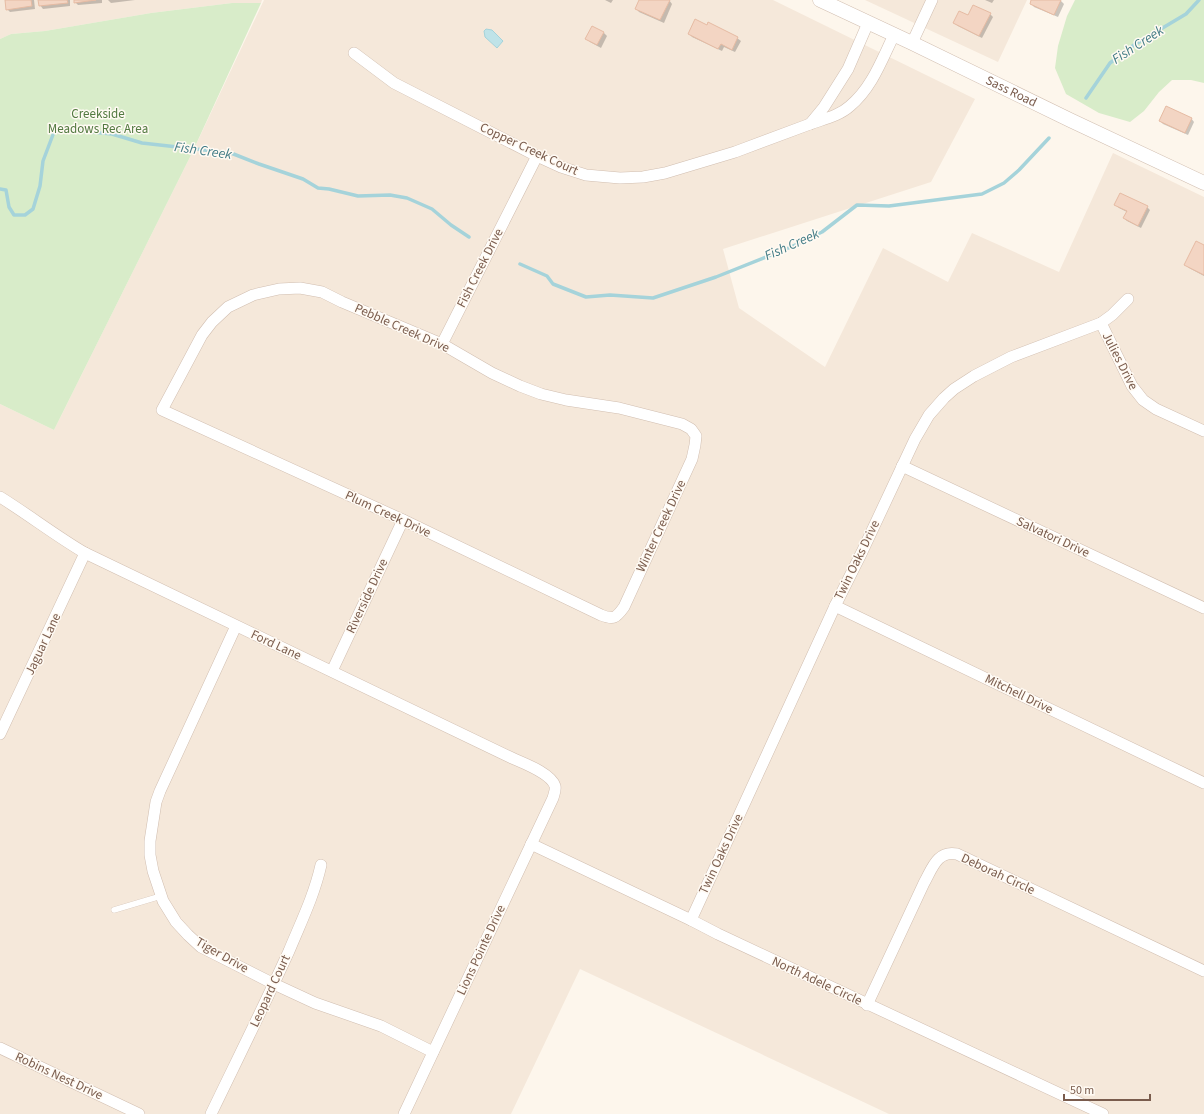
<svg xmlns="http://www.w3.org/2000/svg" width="1204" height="1114" font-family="'Source Sans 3',sans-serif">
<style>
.residential{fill:#f5e8da}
.green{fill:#d8ecc9}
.water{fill:#bfe3e8;stroke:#a5d3da}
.shadow{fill:#0003}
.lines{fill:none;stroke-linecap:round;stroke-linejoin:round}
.stream{stroke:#a5d3da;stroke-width:3.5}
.building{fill:#f3d5c3;stroke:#e6bba3}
.service-casing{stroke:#d1beb0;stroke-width:6}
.minor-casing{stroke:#d1beb0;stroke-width:12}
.tertiary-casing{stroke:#d1beb0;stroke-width:15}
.service{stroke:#fff;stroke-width:5.5}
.minor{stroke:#fff;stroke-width:11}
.tertiary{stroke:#fff;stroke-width:14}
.labels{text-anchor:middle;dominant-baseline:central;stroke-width:3;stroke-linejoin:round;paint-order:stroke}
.street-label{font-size:13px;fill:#7a5c4d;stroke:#fffaf3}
.park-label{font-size:13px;fill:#537a41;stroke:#fffaf3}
.water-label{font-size:14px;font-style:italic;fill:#437c86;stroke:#fffaf3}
</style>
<rect width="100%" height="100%" fill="#fdf6ec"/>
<!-- residential -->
<g class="residential">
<polygon points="0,0 262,0 261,3 232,3 151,13 45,31 11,34 0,39"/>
<polygon points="264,0 773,0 975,99 931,182 723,249 739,308 825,367 883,248 948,282 972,233 1059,272 1113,153 1204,197 1204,1114 889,1114 580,969 511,1114 0,1114 0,404 54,430 192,153"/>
<polygon points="865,0 1027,0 998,62"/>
</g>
<!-- green -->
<g class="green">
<polygon points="1075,0 1204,0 1204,83 1191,80 1172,80 1159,92 1144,111 1130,122 1099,113 1066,94 1055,68 1058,46 1067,16"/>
<polygon points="232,3 261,3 192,153 54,430 0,404 0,39 11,34 45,31 151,13"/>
</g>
<!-- water -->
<polygon class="water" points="486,29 492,30 503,41 497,48 485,37 484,31"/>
<!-- shadow -->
<g class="shadow">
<polygon points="6,0 34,0 35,9 10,12 7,9"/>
<polygon points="39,0 70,0 70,6 43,9 40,5"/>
<polygon points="75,0 102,0 102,3 78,5 75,2"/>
<polygon points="108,0 135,0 111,3"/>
<polygon points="605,0 613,0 611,3"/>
<polygon points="640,0 669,0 672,4 664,23 639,12 636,8"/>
<polygon points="985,0 994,0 992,3"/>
<polygon points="1032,0 1060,0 1064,4 1058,17 1034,7 1031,3"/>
<polygon points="990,14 993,17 982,38 958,26 954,23"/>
<polygon points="593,27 604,33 607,36 601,48 590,42 587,39"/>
<polygon points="689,33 737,38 741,41 735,52 724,47 722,51 692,37"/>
<polygon points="1191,118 1194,122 1188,135 1163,124 1160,121"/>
<polygon points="1116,205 1147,207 1150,210 1141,228 1127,221 1124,218 1127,212 1119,208"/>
<polygon points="1204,246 1204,276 1189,268 1186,265"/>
</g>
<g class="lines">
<!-- stream -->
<g class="stream">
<polyline points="1086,98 1110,63 1134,45 1186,14 1199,0"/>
<polyline points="0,189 6,190 9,207 14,215 25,215 33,209 40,186 43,161 54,132 66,127 83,131 112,134 142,143 231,153 259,164 303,179 318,188 329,189 358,196 390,195 407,198 432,209 451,225 469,237"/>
<polyline points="520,264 547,276 553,284 586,297 610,295 653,298 716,277 791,247 822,232 857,205 889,206 982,194 1004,183 1019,170 1049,138"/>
</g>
</g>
<!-- building -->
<g class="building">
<polygon points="5,0 31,0 32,6 6,10"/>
<polygon points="38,0 67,0 68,3 39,6"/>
<polygon points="74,0 96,0 74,3"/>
<polygon points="639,0 670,0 660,20 635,9"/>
<polygon points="1031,0 1061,0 1054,15 1030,4"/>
<polygon points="973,5 991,13 979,36 953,23 959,11 968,15"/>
<polygon points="695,19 707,25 708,22 738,37 732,50 721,44 718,49 688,34"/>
<polygon points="592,26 604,32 597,45 585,39"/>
<polygon points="1166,106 1192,118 1185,133 1159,121"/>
<polygon points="1120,193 1148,206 1138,226 1123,218 1127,211 1114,205"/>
<polygon points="1196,241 1204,245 1204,275 1184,265"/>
</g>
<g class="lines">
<!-- service casing -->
<g class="service-casing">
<polyline id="service" points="114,910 161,896"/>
</g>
<!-- minor casing -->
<g class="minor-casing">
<g id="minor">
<path d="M868,23L848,69L824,107L810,124C824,119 839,116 850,106C872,88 882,59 894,35"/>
<polyline points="912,43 932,0"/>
<polyline points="354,53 394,83 537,156 561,167 586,175 620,178 643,177 665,173 735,152 810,124"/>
<path d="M300,288L322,292L342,302L442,344L492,373L520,386L541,394L566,400L619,408L682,424L691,429L696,436L695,445L692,459L624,607C616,618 614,620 601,615L403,520L162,410L202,335L212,322L228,307L253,295L279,289Z"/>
<polyline points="1101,323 1132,386 1143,400 1156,409 1204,431"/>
<polyline points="442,344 537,156"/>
<polyline points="902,466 1204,608"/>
<path d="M0,497C29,515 56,536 85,553L512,758C523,763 551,773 555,786C556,790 554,794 553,798L404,1114"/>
<polyline points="835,606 1204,783"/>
<polyline points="236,626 160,791 156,802 150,841 150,855 153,871 163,901 176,922 188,935 201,947 274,984 315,1003 381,1026 433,1052"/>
<polyline points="332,671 403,520"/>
<polyline points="0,734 85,553"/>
<polyline points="531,844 691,920 718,934 1103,1114"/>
<polyline points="691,920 835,606 862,552 915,439 929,415 944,398 954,389 974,376 1011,357 1101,323 1112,315 1128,299"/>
<path d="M867,1005L924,883C932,869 937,850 957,854L1204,971"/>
<polyline points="0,1048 139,1114"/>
<path d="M211,1114C237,1060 264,1006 289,951C301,922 314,896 321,865"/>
</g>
</g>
<!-- tertiary casing -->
<g class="tertiary-casing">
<g id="tertiary">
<path id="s1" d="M820,0L912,43L1070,120L1204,183"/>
</g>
</g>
<!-- service -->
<use href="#service" class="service"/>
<!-- minor -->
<use href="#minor" class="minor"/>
<!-- tertiary -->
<use href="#tertiary" class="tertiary"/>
</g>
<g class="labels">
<!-- street labels -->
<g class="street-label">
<text stroke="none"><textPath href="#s1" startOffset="212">Sass Road</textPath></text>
<text transform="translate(529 149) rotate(25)">Copper Creek Court</text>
<text transform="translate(480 268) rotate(-63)">Fish Creek Drive</text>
<text transform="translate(402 328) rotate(24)">Pebble Creek Drive</text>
<text transform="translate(1120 361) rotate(63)">Julies Drive</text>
<text transform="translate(388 514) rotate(25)">Plum Creek Drive</text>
<text transform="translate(661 526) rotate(-65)">Winter Creek Drive</text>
<text transform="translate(1053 537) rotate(25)">Salvatori Drive</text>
<text transform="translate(857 560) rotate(-64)">Twin Oaks Drive</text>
<text transform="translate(367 596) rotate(-65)">Riverside Drive</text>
<text transform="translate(43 644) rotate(-65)">Jaguar Lane</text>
<text transform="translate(276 645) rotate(25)">Ford Lane</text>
<text transform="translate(1019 694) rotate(26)">Mitchell Drive</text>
<text transform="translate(721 854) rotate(-65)">Twin Oaks Drive</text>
<text transform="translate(998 874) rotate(25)">Deborah Circle</text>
<text transform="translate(481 950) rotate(-65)">Lions Pointe Drive</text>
<text transform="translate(222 955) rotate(30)">Tiger Drive</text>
<text transform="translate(817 981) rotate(25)">North Adele Circle</text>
<text transform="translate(270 991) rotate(-65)">Leopard Court</text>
<text transform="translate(59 1076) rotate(25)">Robins Nest Drive</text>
</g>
<!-- park labels -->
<g class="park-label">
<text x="98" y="114">Creekside<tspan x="98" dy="15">Meadows Rec Area</tspan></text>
</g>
<!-- water labels -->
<g class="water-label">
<text transform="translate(1138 45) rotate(-33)">Fish Creek</text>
<text transform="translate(203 151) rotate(8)">Fish Creek</text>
<text transform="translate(792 245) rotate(-24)">Fish Creek</text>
</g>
</g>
<!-- scale -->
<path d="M1064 1094v6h86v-6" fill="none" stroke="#7a5c4d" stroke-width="2"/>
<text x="1070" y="1094" font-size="12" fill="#7a5c4d" stroke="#fffaf3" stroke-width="3" paint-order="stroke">50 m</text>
</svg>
